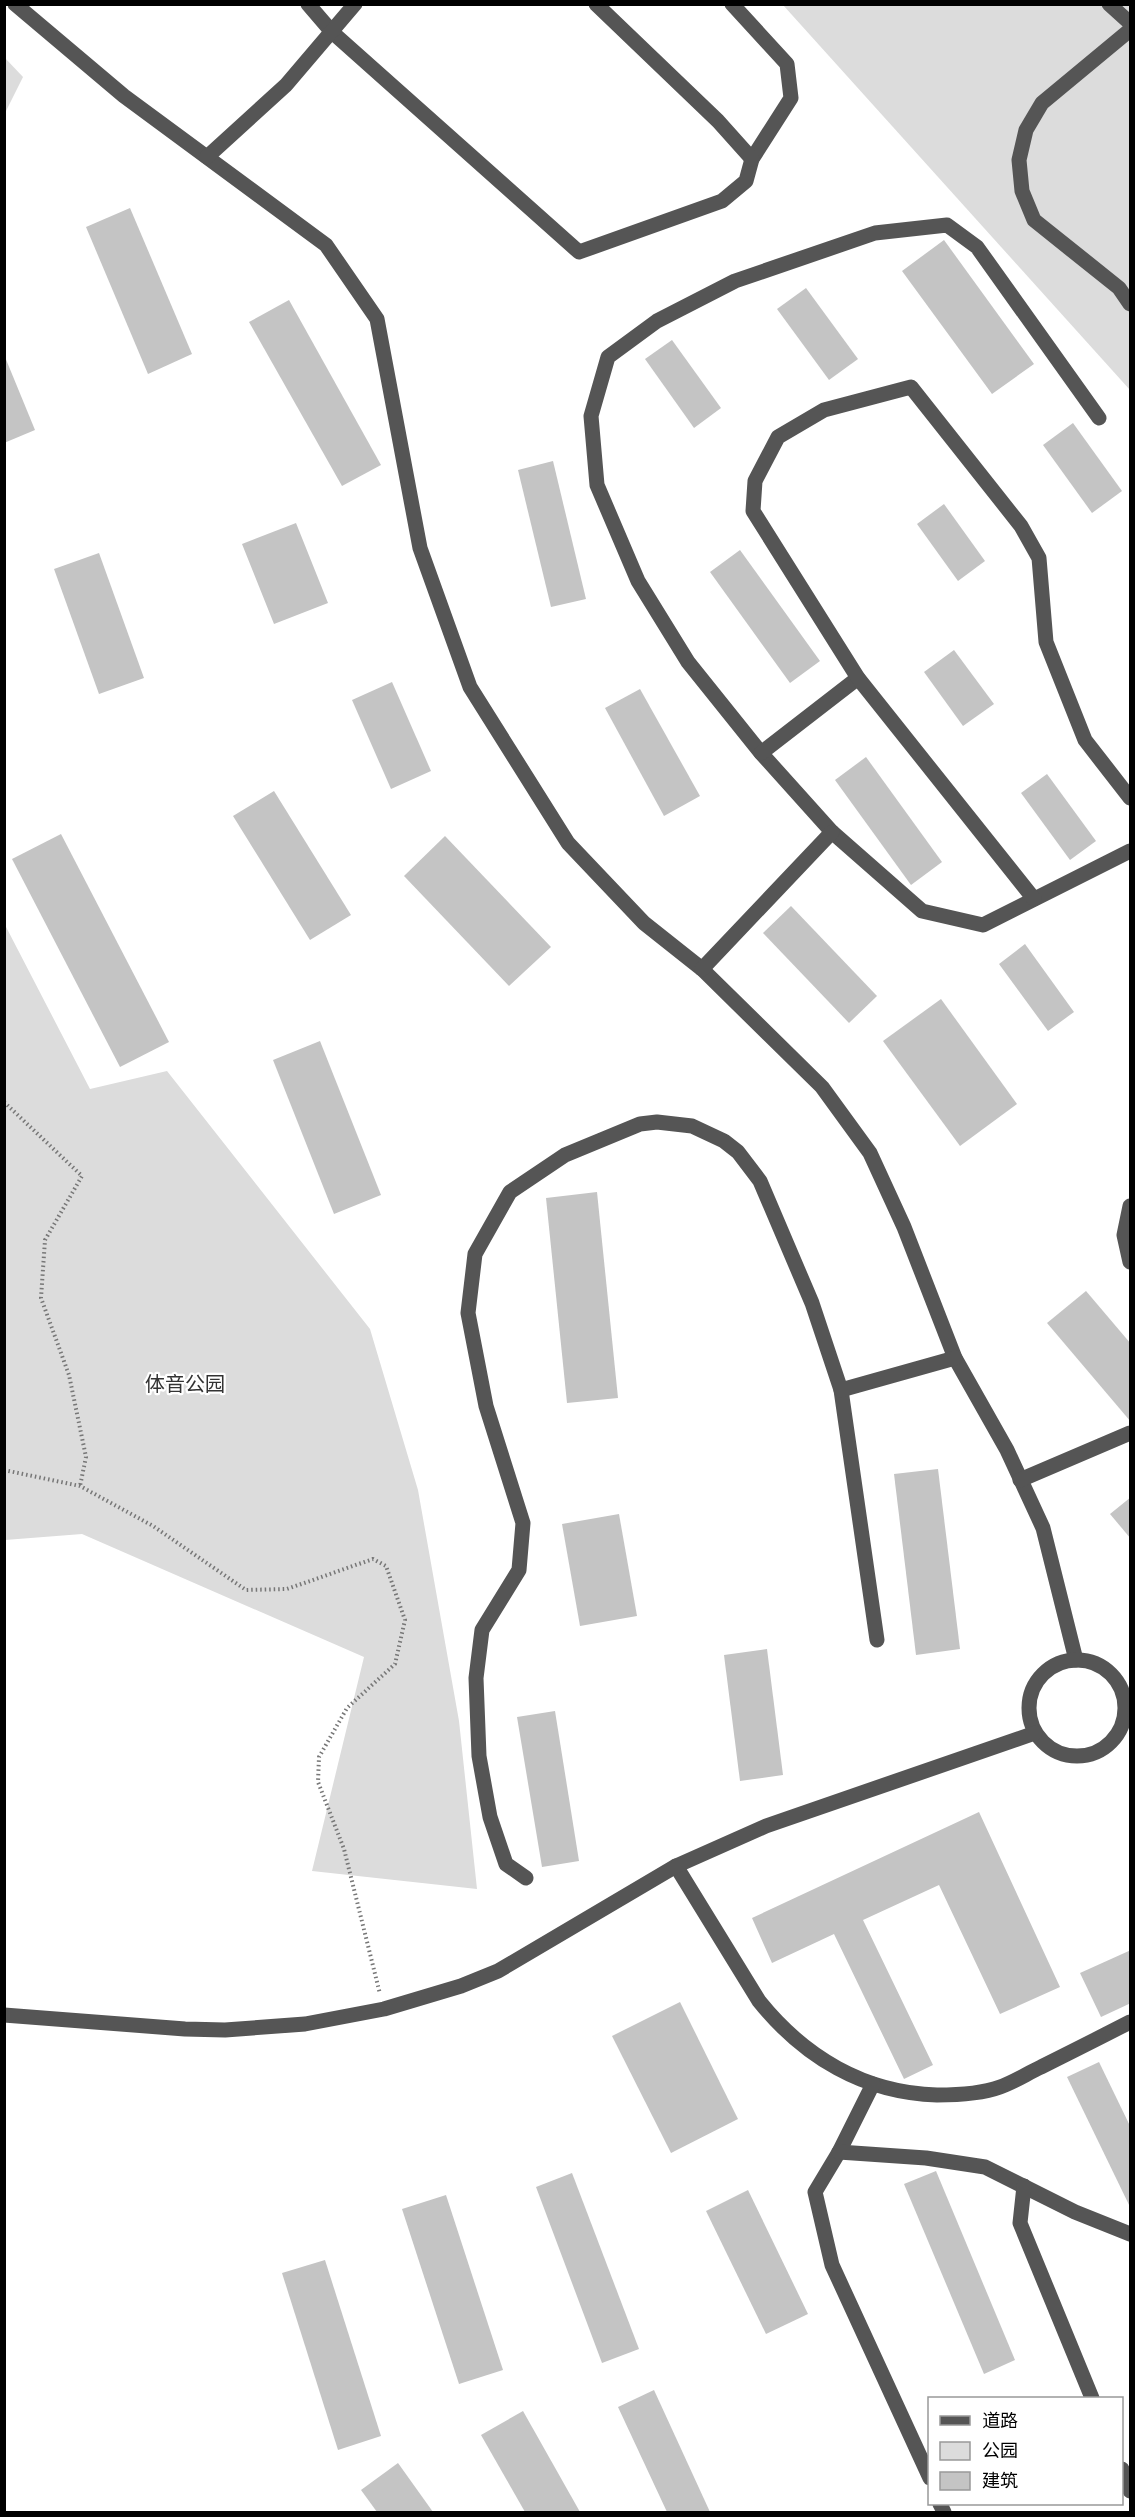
<svg xmlns="http://www.w3.org/2000/svg" width="1135" height="2517" font-family="'Work Sans','Noto Sans SC',sans-serif">
<style>
.green{fill:#dcdcdc}
.building{fill:#c4c4c4}
.lines{fill:none;stroke-linecap:round;stroke-linejoin:round}
.path{stroke:#777;stroke-width:4;stroke-dasharray:1.5 3;stroke-linecap:butt}
.minor{stroke:#555;stroke-width:15}
.labels{text-anchor:middle;dominant-baseline:central;stroke-width:4.5;stroke-linejoin:round;paint-order:stroke}
.park-label{font-size:20px;fill:#333;stroke:#fff}
</style>
<rect width="100%" height="100%" fill="#fff"/>
<!-- green -->
<g class="green">
<polygon points="783,5 1130,5 1130,390"/>
<polygon points="5,58 23,77 5,113"/>
<polygon points="4,923 90,1089 167,1071 370,1329 418,1490 459,1721 477,1889 312,1871 364,1657 82,1534 5,1540"/>
</g>
<!-- building -->
<g class="building">
<polygon points="130,208 192,354 148,374 86,227"/>
<polygon points="944,240 1034,364 992,394 902,271"/>
<polygon points="806,288 858,359 829,380 777,309"/>
<polygon points="289,300 381,465 342,486 249,322"/>
<polygon points="672,340 721,408 694,428 645,359"/>
<polygon points="5,357 35,430 4,443"/>
<polygon points="1073,423 1122,491 1092,513 1043,445"/>
<polygon points="553,461 586,599 551,607 518,470"/>
<polygon points="944,504 985,561 958,581 917,524"/>
<polygon points="296,523 328,603 274,624 242,544"/>
<polygon points="740,550 820,661 790,683 710,572"/>
<polygon points="99,553 144,678 99,694 54,569"/>
<polygon points="954,650 994,704 963,726 924,672"/>
<polygon points="392,682 431,771 391,789 352,700"/>
<polygon points="640,689 700,796 664,816 605,708"/>
<polygon points="866,757 942,862 911,885 835,780"/>
<polygon points="1047,774 1096,841 1070,860 1021,793"/>
<polygon points="274,791 351,915 310,940 233,816"/>
<polygon points="61,834 169,1042 120,1067 12,859"/>
<polygon points="445,836 551,947 509,986 404,876"/>
<polygon points="791,906 877,996 849,1023 763,933"/>
<polygon points="1025,944 1074,1012 1048,1031 999,964"/>
<polygon points="941,999 1017,1104 960,1146 883,1041"/>
<polygon points="320,1041 381,1195 334,1214 273,1060"/>
<polygon points="597,1192 618,1398 567,1403 546,1198"/>
<polygon points="1086,1291 1131,1344 1131,1422 1047,1323"/>
<polygon points="938,1469 960,1649 916,1655 894,1474"/>
<polygon points="1131,1497 1131,1539 1110,1514"/>
<polygon points="619,1514 637,1616 580,1626 562,1524"/>
<polygon points="767,1649 783,1775 740,1781 724,1655"/>
<polygon points="555,1711 579,1861 542,1867 517,1717"/>
<polygon points="979,1812 1060,1987 1000,2014 939,1885 863,1920 933,2065 904,2079 834,1934 772,1963 752,1918"/>
<polygon points="1131,1950 1131,2003 1101,2017 1080,1973"/>
<polygon points="680,2002 738,2119 671,2153 612,2036"/>
<polygon points="1099,2062 1131,2128 1131,2209 1067,2077"/>
<polygon points="936,2171 1015,2360 984,2374 904,2184"/>
<polygon points="572,2173 639,2349 602,2363 536,2187"/>
<polygon points="748,2190 808,2314 766,2334 706,2211"/>
<polygon points="446,2195 503,2370 459,2384 402,2209"/>
<polygon points="325,2260 381,2436 338,2450 282,2273"/>
<polygon points="654,2390 710,2512 667,2512 618,2407"/>
<polygon points="523,2411 580,2512 525,2512 481,2435"/>
<polygon points="398,2463 433,2512 377,2512 361,2490"/>
</g>
<g class="lines">
<!-- path -->
<g class="path">
<polyline points="4,1102 82,1176 45,1240 41,1298 69,1375 86,1457 80,1486"/>
<polyline points="4,1470 80,1486 153,1526 246,1590 287,1589 373,1559 386,1566 405,1620 395,1664 347,1708 319,1757 318,1782 344,1849 380,1994"/>
</g>
<!-- minor -->
<g class="minor">
<polyline points="15,4 124,96 326,245 377,319 420,548 470,687 568,843 644,923 702,969 822,1087 870,1153 904,1227 955,1358 1007,1450 1043,1528 1076,1660"/>
<polyline points="308,4 332,32 579,252 722,201 746,181 752,159 791,98 787,64 732,4"/>
<polyline points="596,4 718,121 752,159"/>
<polyline points="1109,4 1130,23"/>
<polyline points="1130,30 1042,103 1026,130 1019,160 1022,191 1034,220 1119,288 1130,304"/>
<polyline points="207,157 286,85 355,4"/>
<polyline points="1099,418 977,247 947,225 875,233 735,281 657,321 608,357 591,416 597,485 638,581 688,662 761,753 832,832 922,911 983,925 1130,851"/>
<polyline points="761,753 858,678"/>
<polyline points="1034,899 858,678 753,511 755,481 778,437 824,410 911,387 1021,526 1039,558 1046,642 1085,740 1130,798"/>
<polyline points="702,969 832,832"/>
<polyline points="1130,1206 1124,1235 1130,1262"/>
<polyline points="841,1390 877,1640"/>
<polyline points="1020,1480 1130,1433"/>
<circle cx="1077" cy="1708" r="48"/>
<path d="M676,1866L759,2001C804,2057 864,2093 937,2095C958,2095 981,2094 1000,2087C1014,2082 1028,2073 1041,2067C1071,2052 1101,2037 1130,2022"/>
<polyline points="526,1878 506,1864 490,1817 479,1756 476,1678 482,1630 519,1570 523,1523 486,1406 468,1313 475,1254 510,1192 565,1155 640,1124 657,1122 692,1126 724,1141 738,1152 760,1181 812,1303 841,1390 955,1358"/>
<polyline points="4,2015 185,2029 225,2030 305,2024 384,2009 461,1986 498,1971 676,1866 766,1826 1035,1733"/>
<polyline points="873,2084 839,2152 815,2192 832,2265 930,2478"/>
<polyline points="839,2152 926,2158 985,2167 1075,2212 1130,2234"/>
<polyline points="1024,2186 1020,2223 1092,2398"/>
<polyline points="1122,2469 1130,2491"/>
<polyline points="940,2504 944,2512"/>
</g>
</g>
<g class="labels">
<!-- park labels -->
<g class="park-label">
<text x="185" y="1384">体音公园</text>
</g>
</g>
<!-- border -->
<rect width="1135" height="2517" fill="none" stroke="#000000" stroke-width="12"/>
<!-- legend -->
<rect x="928" y="2397" width="195" height="108" fill="#ffffff" stroke="#999999" stroke-width="1.5"/>
<rect x="940" y="2416" width="30" height="9" fill="#555555" stroke="#999999" stroke-width="1.5"/>
<text x="982" y="2427" font-size="18" fill="#000000">道路</text>
<rect x="940" y="2442" width="30" height="18" fill="#dcdcdc" stroke="#999999" stroke-width="1.5"/>
<text x="982" y="2457" font-size="18" fill="#000000">公园</text>
<rect x="940" y="2472" width="30" height="18" fill="#c4c4c4" stroke="#999999" stroke-width="1.5"/>
<text x="982" y="2487" font-size="18" fill="#000000">建筑</text>
</svg>
